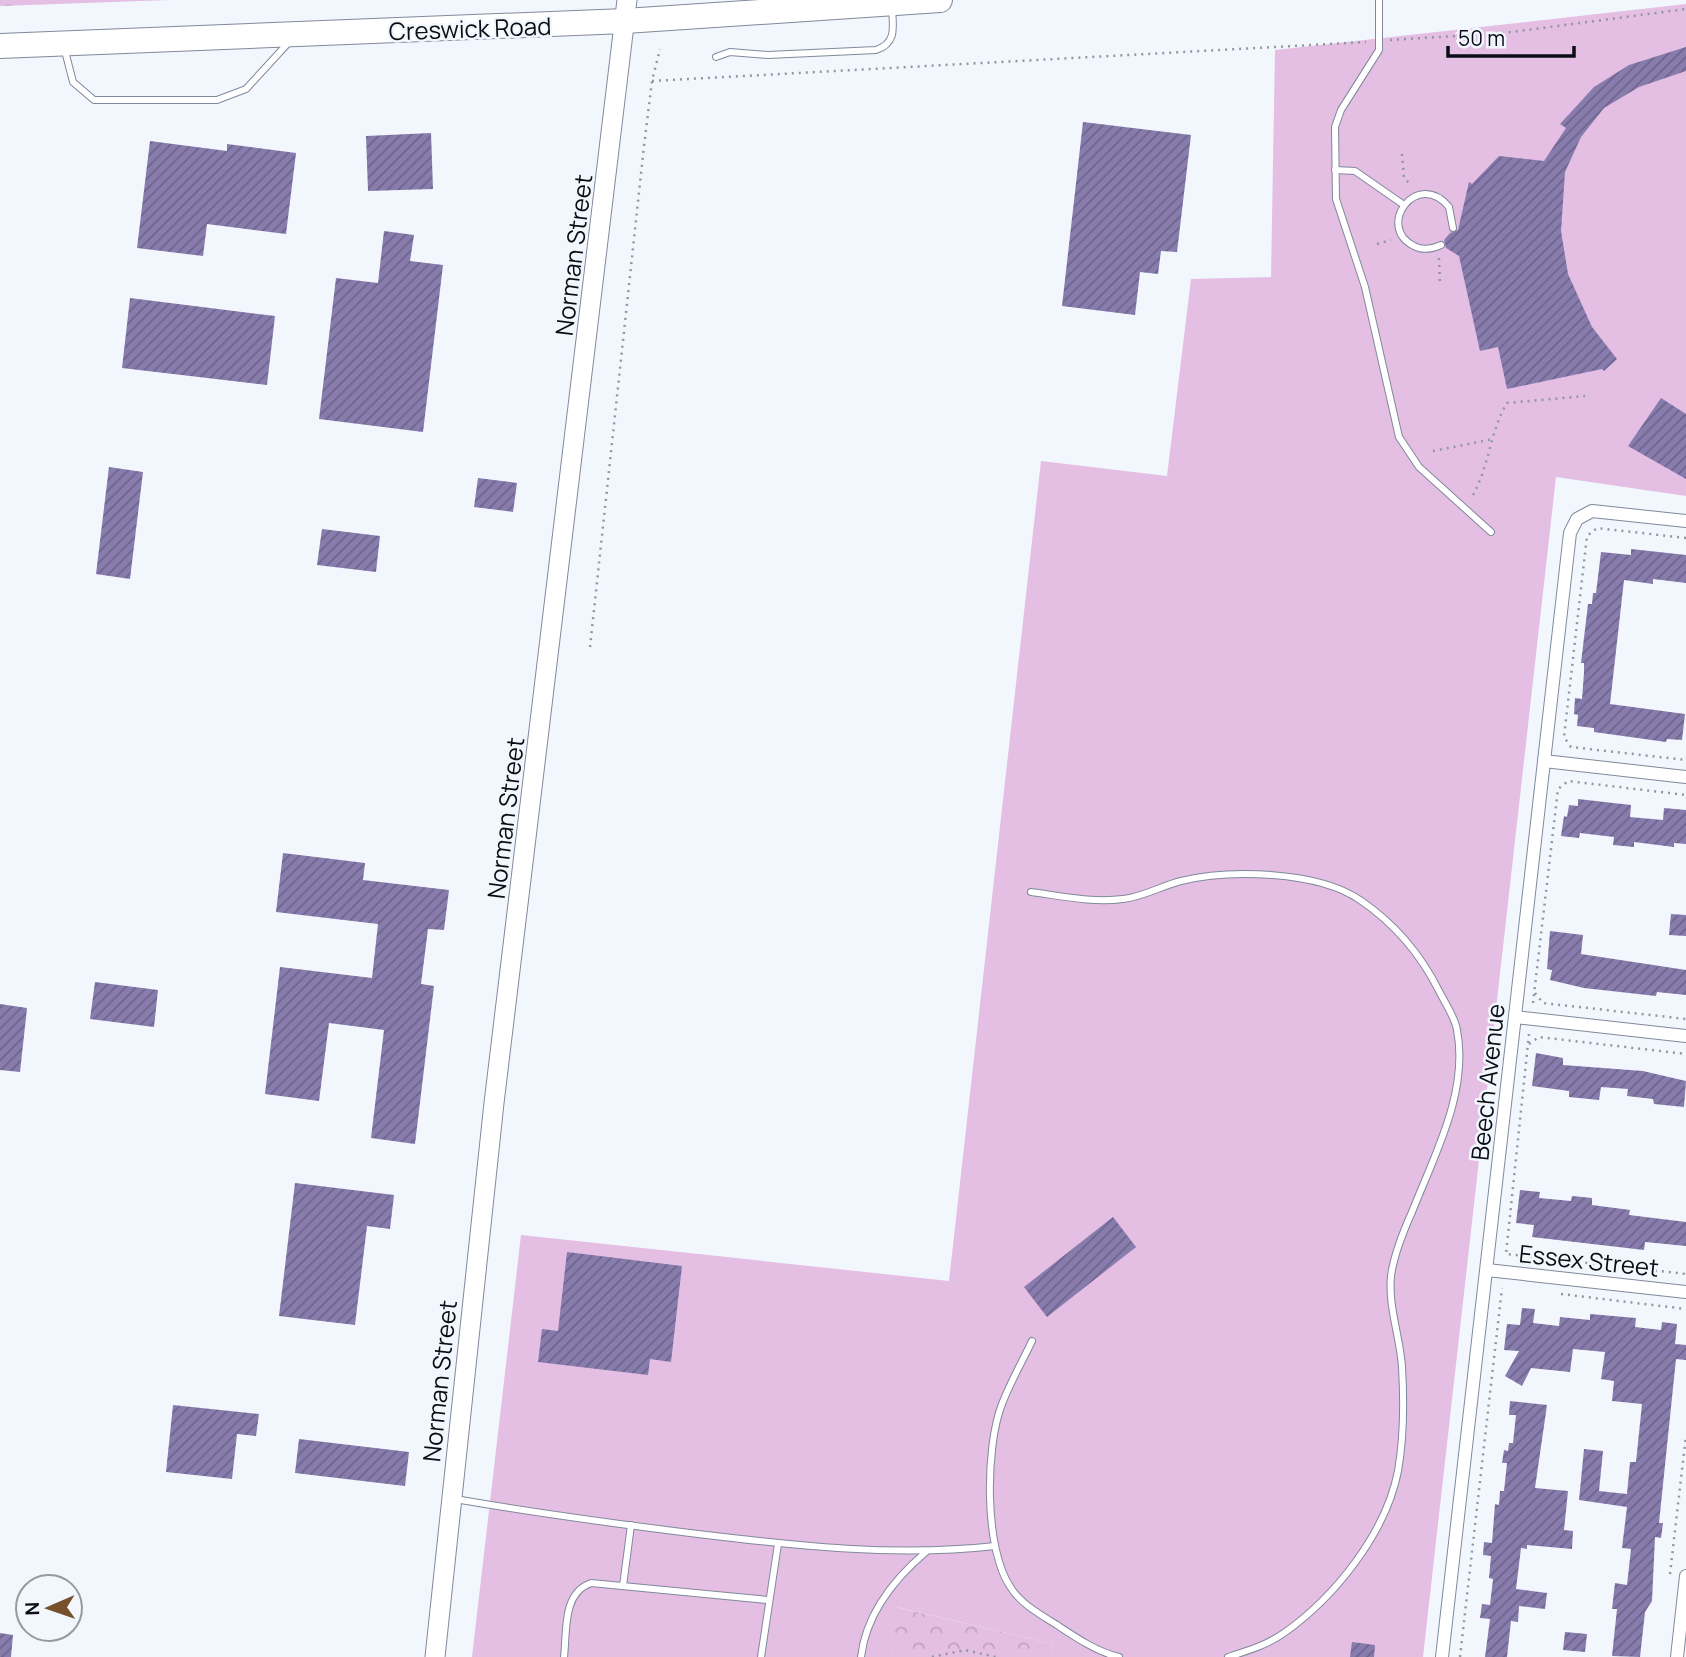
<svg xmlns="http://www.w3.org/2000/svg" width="1686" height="1657" font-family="Manrope,sans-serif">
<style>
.forest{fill:url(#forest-crowns)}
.garden{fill:#e4bee3}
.building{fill:url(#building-hatch)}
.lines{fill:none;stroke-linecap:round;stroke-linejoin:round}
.lane-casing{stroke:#80899b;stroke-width:8}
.street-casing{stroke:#80899b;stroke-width:14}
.secondary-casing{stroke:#80899b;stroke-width:21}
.highway-casing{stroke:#80899b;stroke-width:26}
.path{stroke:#92979e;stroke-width:2.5;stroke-dasharray:2 5;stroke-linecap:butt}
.lane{stroke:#fff;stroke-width:6}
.street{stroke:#fff;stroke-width:12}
.secondary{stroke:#fff;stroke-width:19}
.highway{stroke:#fff;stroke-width:24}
.labels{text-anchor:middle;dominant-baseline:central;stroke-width:5;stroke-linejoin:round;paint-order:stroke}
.street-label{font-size:24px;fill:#0a0e14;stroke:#f2f7fe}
</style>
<defs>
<pattern id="forest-crowns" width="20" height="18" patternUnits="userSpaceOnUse" patternTransform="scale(1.75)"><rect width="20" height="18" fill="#e4bee3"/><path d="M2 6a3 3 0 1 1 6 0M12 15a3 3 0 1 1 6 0" fill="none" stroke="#c2a2c2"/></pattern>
<pattern id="building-hatch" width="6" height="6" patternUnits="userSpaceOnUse" patternTransform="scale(1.75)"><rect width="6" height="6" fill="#887cad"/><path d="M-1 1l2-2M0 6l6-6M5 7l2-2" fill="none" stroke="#6d648c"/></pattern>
</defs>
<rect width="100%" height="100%" fill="#f2f7fe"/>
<!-- forest -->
<g class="forest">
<polygon points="0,0 170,0 0,6"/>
<polygon points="896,1607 1053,1644 1051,1657 891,1657"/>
</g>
<!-- garden -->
<polygon class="garden" points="1686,4 1686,496 1556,477 1423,1657 1051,1657 1053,1644 897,1607 891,1657 472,1657 521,1235 949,1281 1041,461 1167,476 1191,279 1271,277 1275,50"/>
<!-- building -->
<g class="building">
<polygon points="1686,47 1686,71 1639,87 1604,108 1581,137 1565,172 1561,231 1568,274 1592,327 1617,359 1604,371 1602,369 1507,389 1498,347 1480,351 1459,256 1446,248 1444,240 1450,233 1458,230 1469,182 1472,184 1499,156 1544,161 1566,128 1560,124 1594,87 1629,65"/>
<polygon points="1083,122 1191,135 1177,252 1161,251 1158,274 1140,272 1135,315 1062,306"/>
<polygon points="431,133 433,189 368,191 366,136"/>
<polygon points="150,141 227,151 227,144 296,153 286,234 207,224 203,256 137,248"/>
<polygon points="384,231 414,235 410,261 443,265 423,432 319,419 336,278 378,283"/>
<polygon points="130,298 275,316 267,385 122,368"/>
<polygon points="1661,398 1686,414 1686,479 1628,446"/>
<polygon points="109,467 143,472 130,579 96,574"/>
<polygon points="478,478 517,483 513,512 474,507"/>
<polygon points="322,529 380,536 376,572 317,565"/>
<polygon points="1631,549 1686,555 1686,583 1653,579 1653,584 1624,580 1610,704 1685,714 1682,740 1667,739 1666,742 1594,732 1594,728 1577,726 1578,715 1574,714 1575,698 1582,699 1584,673 1584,663 1581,663 1588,604 1592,604 1593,593 1596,593 1601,552 1631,555"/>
<polygon points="1578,799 1631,805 1630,817 1663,820 1664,808 1686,810 1686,844 1674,843 1674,847 1634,842 1634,847 1613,845 1614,837 1580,833 1579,838 1561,836 1564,816 1567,817 1569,805 1578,806"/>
<polygon points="283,853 365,863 363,880 449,890 444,930 428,929 421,984 434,986 415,1144 371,1138 384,1030 329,1023 319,1101 265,1094 280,967 372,978 378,924 276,912"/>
<polygon points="1671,914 1686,915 1686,936 1669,935"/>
<polygon points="1550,931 1583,935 1581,954 1686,970 1686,995 1657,992 1656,996 1584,988 1550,980 1552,970 1547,969"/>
<polygon points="95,982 158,990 154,1027 90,1019"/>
<polygon points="0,1004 27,1008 20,1072 0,1070"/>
<polygon points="1536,1053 1563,1058 1563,1065 1643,1071 1686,1081 1684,1107 1654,1104 1653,1099 1627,1096 1628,1089 1601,1087 1599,1100 1569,1097 1569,1091 1532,1086"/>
<polygon points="295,1183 394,1195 390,1229 367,1226 355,1325 279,1316"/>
<polygon points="1520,1190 1540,1192 1539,1198 1571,1201 1572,1196 1592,1198 1592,1205 1630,1210 1629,1215 1686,1222 1686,1246 1645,1242 1644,1250 1532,1237 1534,1225 1516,1223"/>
<polygon points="1113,1217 1136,1247 1047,1317 1024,1287"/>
<polygon points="567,1252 682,1266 671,1362 650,1359 648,1375 538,1362 542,1329 558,1331"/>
<polygon points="1522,1308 1535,1309 1533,1323 1559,1326 1560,1317 1590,1320 1590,1314 1636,1318 1635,1327 1661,1330 1662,1322 1677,1324 1675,1344 1686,1345 1686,1360 1676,1359 1659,1523 1663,1523 1661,1538 1655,1537 1652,1601 1645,1612 1640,1657 1612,1656 1617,1609 1612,1609 1615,1583 1627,1585 1631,1549 1622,1548 1627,1507 1579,1500 1584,1449 1603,1451 1599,1491 1627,1494 1630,1462 1636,1462 1642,1404 1612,1401 1614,1381 1601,1379 1605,1352 1573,1349 1570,1372 1531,1368 1522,1386 1505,1376 1519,1351 1504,1350 1507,1324 1520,1325"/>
<polygon points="1510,1401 1547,1405 1535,1488 1568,1491 1564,1530 1573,1531 1572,1549 1527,1545 1527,1549 1521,1548 1516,1589 1547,1593 1545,1609 1519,1606 1518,1622 1511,1621 1507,1657 1485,1657 1490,1619 1480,1618 1482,1604 1490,1605 1493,1579 1489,1578 1491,1556 1483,1555 1484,1542 1492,1543 1495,1504 1499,1505 1500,1491 1504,1491 1507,1463 1502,1463 1504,1450 1508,1451 1509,1443 1513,1443 1516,1415 1509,1415"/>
<polygon points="173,1405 259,1414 256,1436 237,1434 232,1479 166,1472"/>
<polygon points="299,1439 409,1452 405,1486 295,1473"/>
<polygon points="1565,1632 1587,1634 1585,1652 1563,1650"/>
<polygon points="0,1633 13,1635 11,1657 0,1657"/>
<polygon points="1352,1642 1375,1645 1374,1657 1350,1657"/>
</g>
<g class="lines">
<!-- lane casing -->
<g class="lane-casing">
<g id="lane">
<polyline points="1379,0 1379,50 1341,110 1335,127 1336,199 1365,287 1399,437 1419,467 1491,532"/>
<polyline points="64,47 73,82 94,100 217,100 246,89 290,41"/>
<path d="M716,57L730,52L768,55L876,50C897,43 893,27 892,8"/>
<polyline points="1335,170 1355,171 1404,205"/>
<path d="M1441,245C1432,249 1423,251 1414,246C1375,227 1417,168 1449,207L1453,228"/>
<path d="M1031,892C1061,896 1093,903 1123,899C1143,897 1161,886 1181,881C1229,869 1318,871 1360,900C1394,923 1421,955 1439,991C1445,1003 1455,1017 1457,1030C1469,1092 1434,1156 1412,1212C1403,1232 1394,1254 1391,1276C1388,1307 1400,1336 1402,1367C1404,1401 1404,1437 1398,1471C1386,1533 1335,1597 1284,1633C1267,1645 1247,1651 1228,1657"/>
<path d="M1032,1341C1022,1362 1010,1383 1002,1404C985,1447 984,1550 1011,1588C1021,1604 1041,1615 1057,1625C1075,1637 1097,1652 1119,1657"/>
<path d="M455,1499C536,1513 617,1524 698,1534C797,1546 896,1557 995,1546"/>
<polyline points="623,1586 631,1525"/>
<path d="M564,1657C567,1632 562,1593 591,1583L768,1600"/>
<polyline points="761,1657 778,1544"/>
<path d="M861,1657C866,1614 895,1578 927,1551"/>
</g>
</g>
<!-- street casing -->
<g class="street-casing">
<g id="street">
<polyline points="1544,761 1686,777"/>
<polyline points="1515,1017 1686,1036"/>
<polyline points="1487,1270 1686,1292"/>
<polyline points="1442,1657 1570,533 1577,519 1592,511 1686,521"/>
<polyline points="1677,1657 1686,1576"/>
</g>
</g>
<!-- secondary casing -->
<g class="secondary-casing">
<polyline id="secondary" points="435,1657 494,1103 627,0"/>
</g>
<!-- highway casing -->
<g class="highway-casing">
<polyline id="highway" points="0,46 625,21 940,0"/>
</g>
<!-- path -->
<g class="path">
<polyline points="1390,40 1504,33 1686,9"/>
<polyline points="652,81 1366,42"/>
<polyline points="1402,154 1404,178 1411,185"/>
<polyline points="1377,244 1391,240"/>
<polyline points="1439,258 1440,284"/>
<polyline points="1433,451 1493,439"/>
<path d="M1473,495C1490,464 1490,431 1507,403L1585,396"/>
<polyline points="1686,538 1597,528 1587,536 1564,737 1571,747 1686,760"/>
<polyline points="590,647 644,146 652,81 660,49"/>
<polyline points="1535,993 1543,1003 1686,1019"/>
<polyline points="1533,1003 1558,789 1568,781 1686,795"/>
<polyline points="1529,1034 1506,1254 1686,1274"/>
<polyline points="1529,1044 1539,1037 1686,1054"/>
<polyline points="1561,1294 1686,1309"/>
<polyline points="1670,1574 1686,1435"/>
<polyline points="932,1657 965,1650 996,1657"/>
<polyline points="1460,1657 1502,1288"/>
</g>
<!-- lane -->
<use href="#lane" class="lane"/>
<!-- street -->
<use href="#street" class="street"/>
<!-- secondary -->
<use href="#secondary" class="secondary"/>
<!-- highway -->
<use href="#highway" class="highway"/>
</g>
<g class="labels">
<!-- street labels -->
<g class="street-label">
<text transform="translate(470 28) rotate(-2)">Creswick Road</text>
<text transform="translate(573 255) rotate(-83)">Norman Street</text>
<text transform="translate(505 818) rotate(-83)">Norman Street</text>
<text transform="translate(1487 1082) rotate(-84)">Beech Avenue</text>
<text transform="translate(1589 1260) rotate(6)">Essex Street</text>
<text transform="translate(439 1381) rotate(-84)">Norman Street</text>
</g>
</g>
<!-- north arrow -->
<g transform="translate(49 1608) rotate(268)"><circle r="33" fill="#f2f7fe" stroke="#959aa0" stroke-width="2"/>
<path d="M0-5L12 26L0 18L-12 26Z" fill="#76512c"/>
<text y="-10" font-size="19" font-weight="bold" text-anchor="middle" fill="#0a0e14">N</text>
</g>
<!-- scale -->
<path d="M1448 46v10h126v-10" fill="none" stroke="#0a0e14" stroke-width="3.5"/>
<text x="1458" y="46" font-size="21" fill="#0a0e14" stroke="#f2f7fe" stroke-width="5" paint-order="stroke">50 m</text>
</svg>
